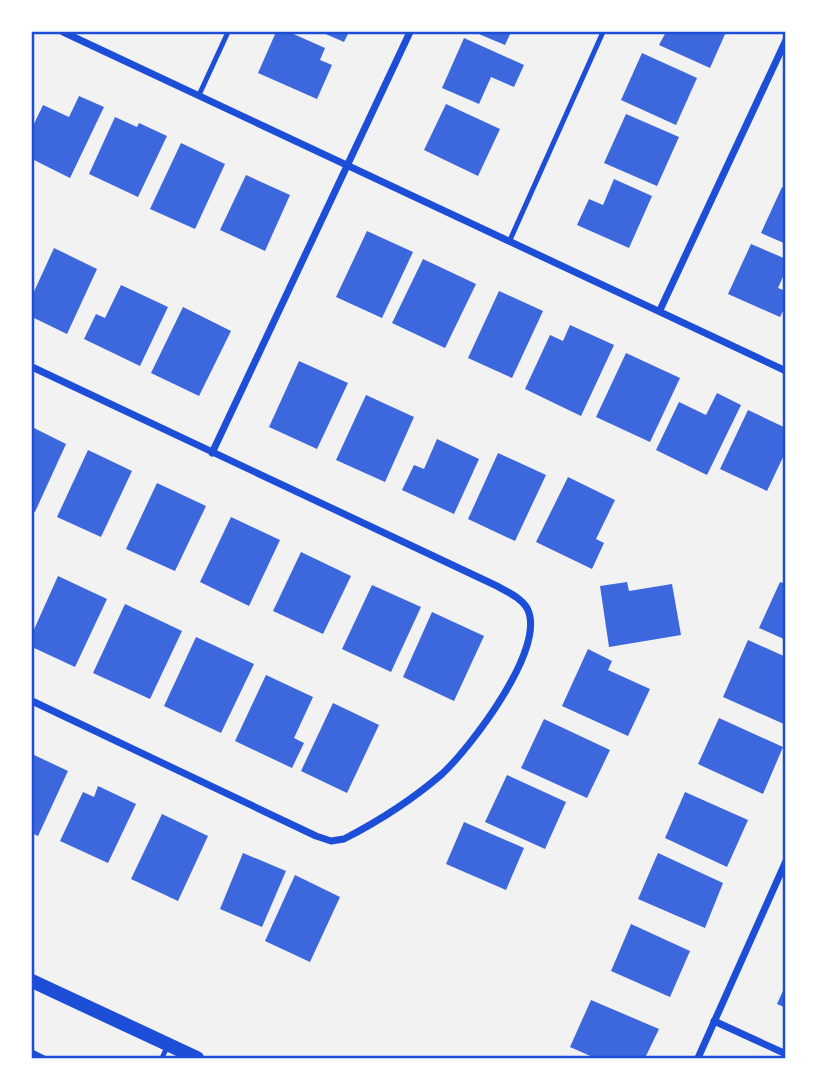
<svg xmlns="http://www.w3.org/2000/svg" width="817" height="1090" font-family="'IBM Plex Sans',sans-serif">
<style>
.building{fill:#3d67dc}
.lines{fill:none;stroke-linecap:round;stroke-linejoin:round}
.service{stroke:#1d4ed8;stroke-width:5}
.minor{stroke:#1d4ed8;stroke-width:7}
.secondary{stroke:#1d4ed8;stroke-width:14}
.neatline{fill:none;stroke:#1d4ed8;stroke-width:2.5}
</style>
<rect width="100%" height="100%" fill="#f2f2f2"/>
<!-- building -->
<g class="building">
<polygon points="276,32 289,32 325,48 320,60 332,65 317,99 258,73"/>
<polygon points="321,32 349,32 344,42"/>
<polygon points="474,32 511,32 505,45"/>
<polygon points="666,32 726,32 710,68 659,45"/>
<polygon points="464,38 524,65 514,87 491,77 479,104 442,88"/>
<polygon points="642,53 697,78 676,125 621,100"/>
<polygon points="79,96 104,107 70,178 32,159 32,128 43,105 69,117"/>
<polygon points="446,104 500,129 478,176 424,150"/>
<polygon points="626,114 679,137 657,186 604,163"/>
<polygon points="115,117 137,127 139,123 167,136 138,197 89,174"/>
<polygon points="181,143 225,164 195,229 150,209"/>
<polygon points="246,175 290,195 265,251 220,230"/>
<polygon points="614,179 652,196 629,248 577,225 589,199 603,205"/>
<polygon points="782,187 786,189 786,244 761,233"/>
<polygon points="367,231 413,252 382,318 336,297"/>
<polygon points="751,244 786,259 786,270 778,288 786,291 786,305 780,317 728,294"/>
<polygon points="54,248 97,269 67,334 32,317 32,296"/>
<polygon points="423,259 476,284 445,348 392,323"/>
<polygon points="121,285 168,307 140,366 84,339 96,314 105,318"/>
<polygon points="499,291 543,311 512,378 468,358"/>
<polygon points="183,307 231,331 199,396 151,373"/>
<polygon points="570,325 614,345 581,416 525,389 550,335 563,341"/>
<polygon points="626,353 680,378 650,442 596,417"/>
<polygon points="299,361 348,383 317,449 269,427"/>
<polygon points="717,393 741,405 707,475 656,450 679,402 706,415"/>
<polygon points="366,395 414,417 385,482 336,460"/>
<polygon points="748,410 786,428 786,451 767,491 720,469"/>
<polygon points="32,427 66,444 35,512 32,510"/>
<polygon points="437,439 479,459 454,514 402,490 414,465 424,469"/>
<polygon points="88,450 132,471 101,537 57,517"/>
<polygon points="498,453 546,475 515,541 468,519"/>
<polygon points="568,477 615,500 596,539 604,543 592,569 536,542"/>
<polygon points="157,483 206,506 175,571 126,549"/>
<polygon points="231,517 280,540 249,606 200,582"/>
<polygon points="301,552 351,576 323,634 273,611"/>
<polygon points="58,576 107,599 75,667 32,647 32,634"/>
<polygon points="627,582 629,591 672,584 681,635 609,647 600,586"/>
<polygon points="780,582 786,584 786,640 759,628"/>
<polygon points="372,585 421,607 391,672 342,649"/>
<polygon points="125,604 182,631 150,699 93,673"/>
<polygon points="432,612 484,636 454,701 403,677"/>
<polygon points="196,637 254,664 221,733 164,706"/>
<polygon points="748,640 786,657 786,725 723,697"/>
<polygon points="588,649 612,661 608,670 650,689 628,736 562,706"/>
<polygon points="266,675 313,697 294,738 304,743 292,768 235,741"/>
<polygon points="333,703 379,725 347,793 301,771"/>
<polygon points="719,718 783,747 763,794 698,764"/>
<polygon points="544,719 610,750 587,798 521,768"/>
<polygon points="32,754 68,771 38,836 32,833"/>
<polygon points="507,775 566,802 545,849 485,822"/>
<polygon points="98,786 136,804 108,863 60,841 83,792 94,797"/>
<polygon points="685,792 748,820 727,867 665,838"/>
<polygon points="162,814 208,836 178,901 131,879"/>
<polygon points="464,822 524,848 506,890 446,864"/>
<polygon points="243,853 286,871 262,927 220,909"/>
<polygon points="658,853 723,883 705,928 638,899"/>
<polygon points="295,875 340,897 310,962 265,941"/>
<polygon points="631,924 690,951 670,997 611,971"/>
<polygon points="786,984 786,1008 777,1004"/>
<polygon points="591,1000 659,1029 645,1058 595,1058 570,1047"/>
</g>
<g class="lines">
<!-- service -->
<g class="service">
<polyline points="199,95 228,32"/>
<polyline points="510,240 603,32"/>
<polyline points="32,1052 44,1058"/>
<polyline points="162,1058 168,1045"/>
</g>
<!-- minor -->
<g class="minor">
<polyline points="63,32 786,371"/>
<polyline points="660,310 786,40"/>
<path d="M32,367L497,586C507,592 520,597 527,608C548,647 470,748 442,774C412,800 379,821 344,839L331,841L316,836L32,701"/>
<polyline points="212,453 410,32"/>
<polyline points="714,1021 786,1054"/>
<polyline points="698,1058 786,861"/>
</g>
<!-- secondary -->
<polyline class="secondary" points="32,981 197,1058"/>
</g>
<!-- border -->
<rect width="817" height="1090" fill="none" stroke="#ffffff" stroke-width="66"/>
<rect x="33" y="33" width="751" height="1024" class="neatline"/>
</svg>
